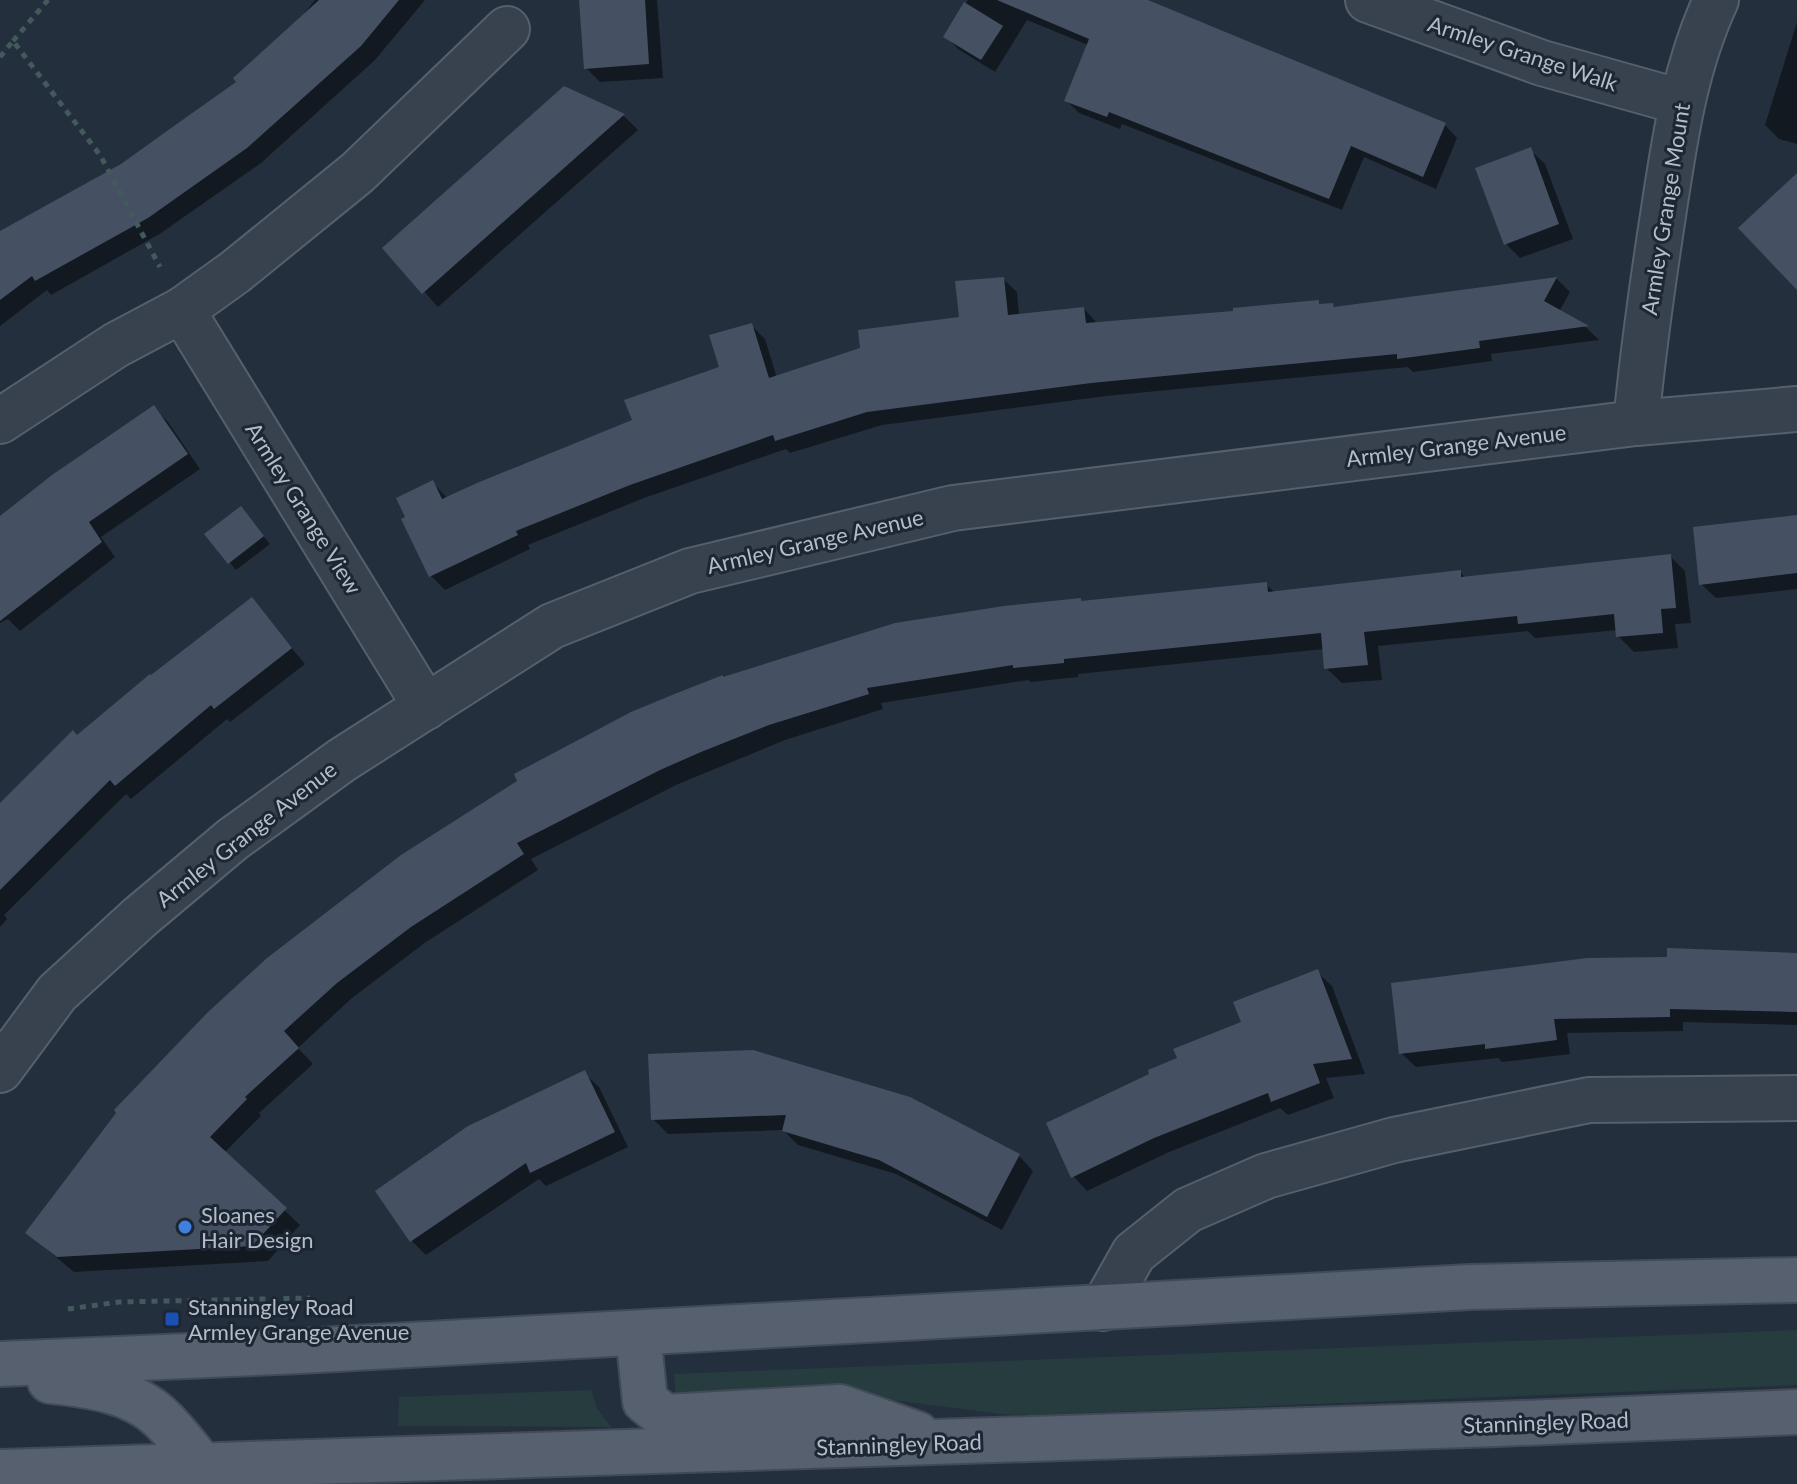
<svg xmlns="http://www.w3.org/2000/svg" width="1797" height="1484" font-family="Lato,sans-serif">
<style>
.green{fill:#263c3f}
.shadow{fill:#0007}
.building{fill:#455162}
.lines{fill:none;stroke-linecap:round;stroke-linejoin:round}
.street-casing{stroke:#565f6c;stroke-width:48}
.primary-casing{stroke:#414a57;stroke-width:48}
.path{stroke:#44595c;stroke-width:5;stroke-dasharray:6 6;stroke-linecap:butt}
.street{stroke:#38414e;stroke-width:44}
.primary{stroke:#56606e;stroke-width:44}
.shop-dot{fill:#3f7fe0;stroke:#1d2633;stroke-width:3}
.transit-dot{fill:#1a4fb4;stroke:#1d2633;stroke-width:3}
.labels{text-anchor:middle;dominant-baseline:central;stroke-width:6;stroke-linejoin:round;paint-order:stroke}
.street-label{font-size:22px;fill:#b4bcc9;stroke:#1d2633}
.poi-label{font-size:22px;fill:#b4bcc9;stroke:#1d2633;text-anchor:start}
</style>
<rect width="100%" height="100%" fill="#242f3e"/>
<!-- green -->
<g class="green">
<polygon points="1797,1330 1797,1385 1036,1415 1001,1414 837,1393 676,1398 674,1374"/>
<polygon points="591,1390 597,1408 611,1427 398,1426 399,1397"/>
</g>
<!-- shadow -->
<g class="shadow">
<polygon points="315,0 425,0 375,60 261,163 161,233 51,295 47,290 0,326 0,234 122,165 239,82 295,25"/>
<polygon points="581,0 657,0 663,78 600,82 586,68"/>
<polygon points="968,0 1144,0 1445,125 1457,138 1436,189 1364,157 1342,210 1122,124 1120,129 1079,113 1066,100 1088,45 1027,20 995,72 958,49 946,36"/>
<polygon points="1797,22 1797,144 1779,139 1765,125"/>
<polygon points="564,89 624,116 638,130 438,307 385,248"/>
<polygon points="1530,150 1545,164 1573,239 1520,258 1506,244"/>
<polygon points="1003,279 1017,292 1019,315 1084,309 1097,323 1236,313 1318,302 1321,306 1333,305 1337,309 1557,279 1570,292 1559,312 1587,328 1599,340 1491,354 1492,361 1413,372 1408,367 1106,396 882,425 790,453 786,449 644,498 528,545 530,549 445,590 431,576 433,483 448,499 634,421 722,368 751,325 765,339 777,378 961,319"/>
<polygon points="154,408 168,422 200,469 101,537 115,557 20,631 8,619 0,623 0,518"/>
<polygon points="1797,517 1797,589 1716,598 1701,584"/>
<polygon points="253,523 270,544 236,570 207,535"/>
<polygon points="1670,556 1685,571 1691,623 1675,624 1678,648 1634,652 1618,636 1618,630 1535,638 1528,631 1378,646 1382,680 1342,683 1326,668 1324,649 1078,674 1078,677 1031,682 1028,680 881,703 883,709 785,740 676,785 531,859 538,870 426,942 352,998 298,1048 313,1064 259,1113 261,1116 224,1153 300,1225 268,1261 74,1272 27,1233 119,1112 724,679 1080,600 1083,603 1266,584 1275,593 1460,572 1466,578"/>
<polygon points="252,600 305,664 230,722 227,719 131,799 126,794 4,915 7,919 0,927 0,806 77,737"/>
<polygon points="1797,955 1797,1025 1683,1022 1683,1031 1567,1033 1570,1054 1502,1062 1498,1058 1416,1067 1401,1053"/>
<polygon points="1317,972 1332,986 1365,1074 1326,1078 1334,1098 1288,1115 1280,1108 1169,1152 1087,1191 1073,1176 1180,1059 1243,1023"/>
<polygon points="650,1056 1019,1156 1033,1171 1002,1230 896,1174 798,1145 783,1130 668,1134 653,1119"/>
<polygon points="584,1073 599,1087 628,1147 546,1186 539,1179 426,1255 412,1241"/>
</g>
<!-- building -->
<g class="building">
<polygon points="319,0 399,0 361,46 247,148 148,218 35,281 32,276 0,300 0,231 121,164 174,126 236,82 233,78"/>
<polygon points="579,0 645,0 649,64 584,69"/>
<polygon points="997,0 1148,0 1446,123 1423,177 1351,146 1329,199 1109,112 1107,117 1064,101 1089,39"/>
<polygon points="964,2 1003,26 981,60 943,37"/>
<polygon points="564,86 625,114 422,294 382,248"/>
<polygon points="1531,147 1559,224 1504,245 1475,168"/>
<polygon points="1797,173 1797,290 1738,228"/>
<polygon points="1004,277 1008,315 1084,307 1086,323 1233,311 1233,308 1319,300 1319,304 1333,303 1334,307 1557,277 1544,301 1589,326 1479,341 1480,348 1397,359 1397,354 1091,383 867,412 775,441 773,435 630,485 516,531 518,535 429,577 401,519 405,517 396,498 433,480 442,499 477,483 632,420 624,400 719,367 709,335 752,323 769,378 860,348 858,330 959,317 955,281"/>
<polygon points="154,405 188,454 89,522 102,542 0,621 0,516 52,475"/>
<polygon points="241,506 264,536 228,564 204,534"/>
<polygon points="1797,515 1797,573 1699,585 1693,527"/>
<polygon points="1671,554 1676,608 1661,609 1663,633 1616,637 1614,614 1518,624 1517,616 1364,632 1368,665 1324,669 1321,633 1064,659 1064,663 1013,668 1013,665 867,688 869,694 769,725 701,752 660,770 517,843 524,854 411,927 337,983 284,1031 299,1048 245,1097 247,1099 210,1137 287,1208 252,1246 57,1257 25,1233 116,1113 114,1110 207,1013 267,958 401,855 517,781 514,774 631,712 677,693 723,675 723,677 895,623 1004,606 1081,598 1081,601 1267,582 1268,592 1461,570 1461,577"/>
<polygon points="252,597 292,648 214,709 211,705 115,786 110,780 0,890 0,803 73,730 77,735 150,674 151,675"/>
<polygon points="1667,948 1797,953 1797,1012 1670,1009 1670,1017 1554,1019 1557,1040 1485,1049 1485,1044 1399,1054 1391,983 1587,958 1667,957"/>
<polygon points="1318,969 1352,1059 1313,1064 1320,1083 1271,1102 1268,1093 1154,1138 1071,1178 1046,1123 1149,1074 1148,1070 1177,1058 1173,1049 1241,1022 1233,1002"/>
<polygon points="753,1050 910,1097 1020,1154 987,1217 879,1160 782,1131 786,1115 651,1120 648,1054"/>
<polygon points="585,1070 615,1132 530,1173 526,1163 410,1242 375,1191 468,1126"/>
</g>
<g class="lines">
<!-- street casing -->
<g class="street-casing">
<g id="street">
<polyline points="1368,0 1542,63 1681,102"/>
<polyline points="182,310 235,272 357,173 507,29"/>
<polyline points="0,421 116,345 182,310 426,707"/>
<path d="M1636,423C1643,351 1653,280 1664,209C1675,137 1685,67 1716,0"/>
<polyline points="0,1070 57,993 140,917 233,839 342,760 552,626 690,571 953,508 1636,423 1797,409"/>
<polyline points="1103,1308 1134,1253 1188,1210 1266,1176 1394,1140 1589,1100 1797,1098"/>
</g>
</g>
<!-- primary casing -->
<g class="primary-casing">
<g id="primary">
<polyline points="638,1333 645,1401 665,1417 840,1407 917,1434"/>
<polyline points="0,1364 300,1351 1470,1287 1797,1280"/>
<path d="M50,1381C88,1385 132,1390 161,1418C176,1432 189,1450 202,1466"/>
<polyline points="0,1472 1497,1424 1797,1412"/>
</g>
</g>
<!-- path -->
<g class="path">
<polyline points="13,41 48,0"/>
<polyline points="0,57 13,41 100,155 160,267"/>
<polyline points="68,1309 119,1302 310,1298"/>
</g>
<!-- street -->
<use href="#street" class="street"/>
<!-- primary -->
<use href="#primary" class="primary"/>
</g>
<!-- markers -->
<circle class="shop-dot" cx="185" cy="1227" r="8"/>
<rect class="transit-dot" x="164" y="1311" width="16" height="16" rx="4"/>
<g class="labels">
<!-- street labels -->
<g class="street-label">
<text transform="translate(1523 53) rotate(18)">Armley Grange Walk</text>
<text transform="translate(1665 209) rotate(-81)">Armley Grange Mount</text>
<text transform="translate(1456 445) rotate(-7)">Armley Grange Avenue</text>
<text transform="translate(304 508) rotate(58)">Armley Grange View</text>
<text transform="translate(815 541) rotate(-13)">Armley Grange Avenue</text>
<text transform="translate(246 834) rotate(-38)">Armley Grange Avenue</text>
<text transform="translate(1546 1422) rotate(-2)">Stanningley Road</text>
<text transform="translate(899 1444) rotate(-2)">Stanningley Road</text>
</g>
<!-- poi labels -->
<g class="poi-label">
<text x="201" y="1214">Sloanes<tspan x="201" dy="25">Hair Design</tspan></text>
<text x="188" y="1306">Stanningley Road<tspan x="188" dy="25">Armley Grange Avenue</tspan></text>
</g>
</g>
</svg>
